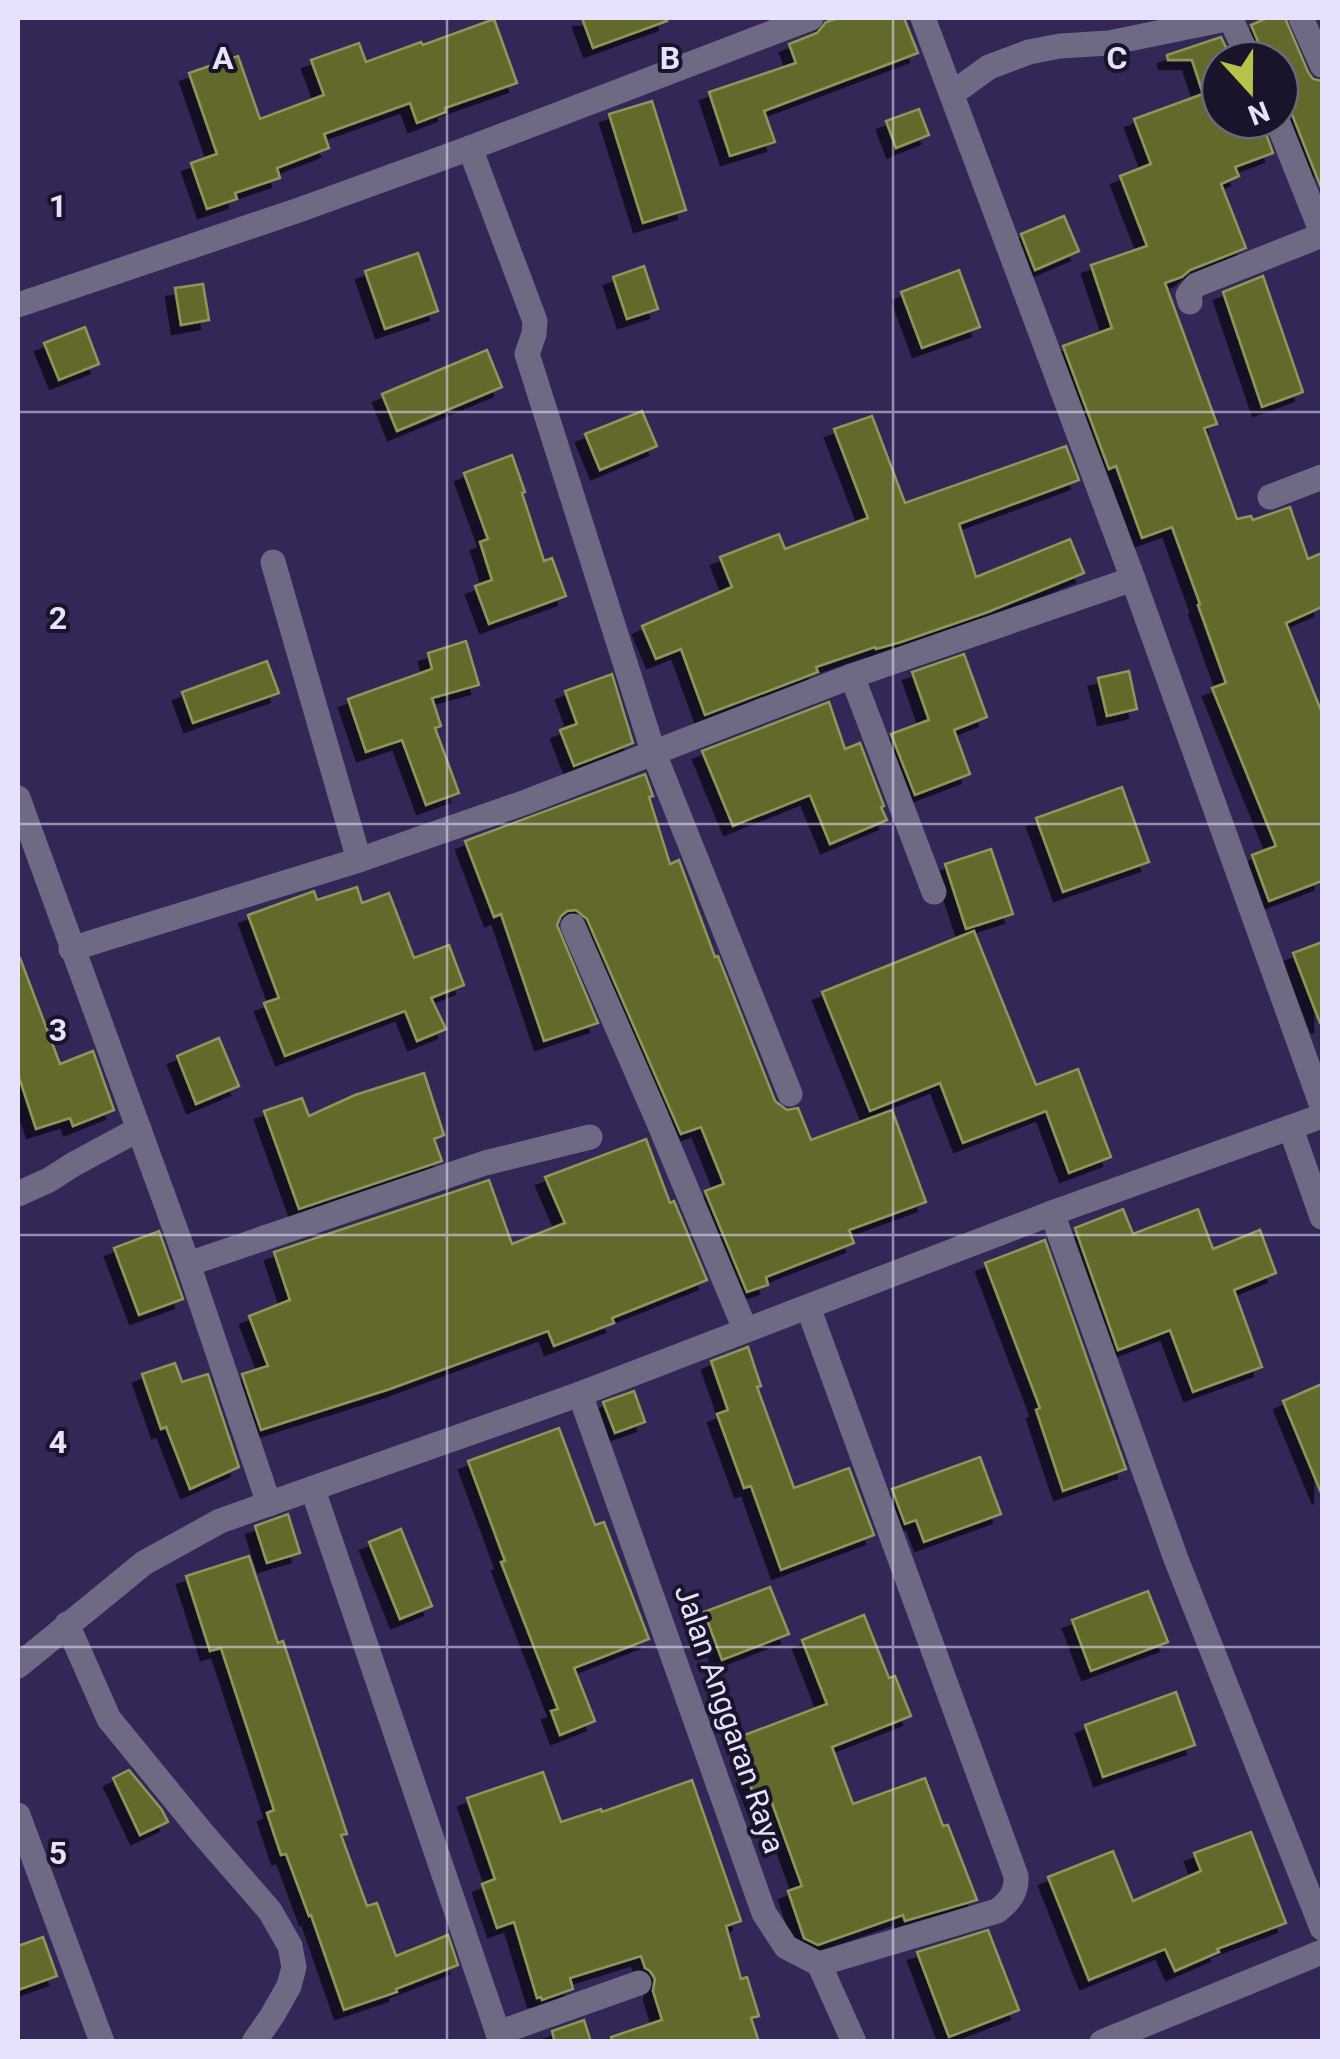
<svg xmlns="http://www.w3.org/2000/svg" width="1340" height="2059" font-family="Roboto,sans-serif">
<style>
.building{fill:#63692c;stroke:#8e9658;stroke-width:2.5;filter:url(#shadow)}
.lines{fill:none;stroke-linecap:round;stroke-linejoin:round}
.minor{stroke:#6f6a83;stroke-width:25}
.tertiary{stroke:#6f6a83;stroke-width:25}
.grid{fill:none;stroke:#e7e2fb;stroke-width:2.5;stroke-opacity:0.55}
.labels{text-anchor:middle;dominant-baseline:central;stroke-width:8;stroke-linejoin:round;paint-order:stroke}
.street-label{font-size:30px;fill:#e7e2fb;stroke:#1a142a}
.grid-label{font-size:32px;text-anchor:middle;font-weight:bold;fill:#e7e2fb;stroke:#1a142a;stroke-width:8;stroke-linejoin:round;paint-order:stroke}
</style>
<defs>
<filter id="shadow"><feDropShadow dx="-9" dy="9" stdDeviation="0" flood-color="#0009"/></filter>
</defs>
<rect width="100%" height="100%" fill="#342657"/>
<!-- building -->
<g class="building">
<polygon points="582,18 666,18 667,21 593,48"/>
<polygon points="839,18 904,18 918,53 764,111 775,142 730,156 709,92 796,63 789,44 817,33 826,22"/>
<polygon points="1267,18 1285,18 1308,72 1313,79 1322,81 1322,190 1292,114 1288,108 1280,104 1280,60 1266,60 1251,25"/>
<polygon points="494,19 517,83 445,108 446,112 417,123 410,103 324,134 329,148 277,168 280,178 235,193 237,199 207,209 191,163 217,154 189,73 238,56 260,119 324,95 311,60 359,43 366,62 421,42 423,45"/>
<polygon points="1221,37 1232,60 1220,60 1220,120 1261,120 1273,153 1235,167 1239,176 1221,184 1246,248 1190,270 1182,277 1165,283 1217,424 1204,428 1237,519 1251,516 1253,520 1290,507 1308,559 1322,553 1322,607 1286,623 1322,713 1322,881 1269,901 1252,855 1276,846 1212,688 1226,683 1198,605 1200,604 1172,527 1142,538 1116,466 1109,469 1063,346 1112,328 1091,265 1147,246 1120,176 1151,164 1134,119 1203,94 1192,60 1168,60 1167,55"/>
<polygon points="652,101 686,210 643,223 609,114"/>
<polygon points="919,109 929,135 896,148 886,121"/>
<polygon points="1064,216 1079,251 1035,270 1021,234"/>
<polygon points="418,253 438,311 385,329 365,271"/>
<polygon points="644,266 658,309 627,319 613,277"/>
<polygon points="959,270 980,327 922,348 901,292"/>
<polygon points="1263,276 1303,392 1262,407 1223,292"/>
<polygon points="203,284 209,320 181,325 175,288"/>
<polygon points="85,327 99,364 59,380 44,343"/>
<polygon points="487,350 502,387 397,431 382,394"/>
<polygon points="642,411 657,446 600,470 585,434"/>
<polygon points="872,416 905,503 1066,446 1079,480 959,524 976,577 1070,539 1084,573 988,612 901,642 876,649 875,647 816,667 818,672 705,715 681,649 656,659 642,626 732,587 720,557 779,534 785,549 868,518 834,429"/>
<polygon points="512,455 525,492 522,493 544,561 552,558 566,596 489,624 475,586 492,580 480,542 488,539 464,473"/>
<polygon points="466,641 479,685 432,698 441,726 435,728 459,793 426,805 402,740 366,752 348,699 432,669 428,653"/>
<polygon points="964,654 987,717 954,730 970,774 915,795 891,734 929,720 912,672"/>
<polygon points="267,661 279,693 193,723 182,692"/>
<polygon points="1129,671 1137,709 1107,716 1098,678"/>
<polygon points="612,674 633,743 574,766 560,730 577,724 565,691"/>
<polygon points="829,702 845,749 860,743 884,806 881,807 887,820 830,844 810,795 733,826 702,751"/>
<polygon points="645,774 653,796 649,797 670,864 679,860 715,957 718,956 775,1101 787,1110 798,1108 811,1140 892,1110 926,1202 849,1230 854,1243 766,1277 768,1285 747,1292 705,1191 724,1184 701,1127 681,1134 587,919 576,910 567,911 561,916 557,925 598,1023 544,1041 501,914 494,917 465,841"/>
<polygon points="1122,787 1149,862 1063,892 1036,818"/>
<polygon points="991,849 1013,914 966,929 945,864"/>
<polygon points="357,887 362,903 389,893 414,958 449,945 464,985 431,998 446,1029 417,1041 405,1011 285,1056 264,1003 279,998 248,915 314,891 317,900"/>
<polygon points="974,931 1036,1085 1078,1069 1111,1157 1069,1173 1046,1111 963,1143 940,1083 870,1111 822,992"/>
<polygon points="1322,942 1322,1023 1320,1023 1293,953"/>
<polygon points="18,958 20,958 60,1064 93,1051 114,1110 73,1126 70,1118 36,1129 18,1074"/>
<polygon points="219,1038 239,1086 196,1104 177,1056"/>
<polygon points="424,1073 444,1135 434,1139 442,1161 299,1209 264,1111 302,1098 309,1116 355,1095"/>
<polygon points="646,1139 670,1203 674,1201 707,1280 612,1318 614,1323 554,1346 548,1331 390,1389 261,1430 242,1374 268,1366 249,1316 290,1300 274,1252 489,1180 512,1244 565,1223 545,1177"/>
<polygon points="1123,1209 1133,1234 1198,1209 1213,1249 1260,1230 1276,1273 1234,1290 1262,1367 1193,1392 1170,1330 1118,1350 1075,1228"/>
<polygon points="159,1231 183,1299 139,1315 114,1248"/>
<polygon points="1045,1240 1126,1469 1063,1491 1036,1410 1040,1408 985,1263"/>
<polygon points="748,1347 761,1386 757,1387 794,1488 849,1468 874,1535 781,1570 751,1486 744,1488 717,1414 728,1410 711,1361"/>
<polygon points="175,1363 182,1382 208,1374 239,1467 190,1489 166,1427 161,1429 142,1374"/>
<polygon points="1322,1384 1322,1495 1283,1401"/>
<polygon points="634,1391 645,1422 615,1433 603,1402"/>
<polygon points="559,1428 595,1525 604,1522 649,1639 574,1668 595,1721 560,1735 551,1711 558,1709 501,1562 505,1561 468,1461"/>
<polygon points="980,1457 1001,1514 924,1542 916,1520 905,1524 892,1489"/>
<polygon points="288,1514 300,1553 267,1563 255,1526"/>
<polygon points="401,1529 432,1606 400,1619 369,1542"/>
<polygon points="249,1556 278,1643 283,1641 347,1834 341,1835 367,1906 377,1903 396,1956 448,1935 458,1965 396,1989 397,1992 344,2010 311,1915 309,1916 286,1854 281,1855 267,1813 274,1810 221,1648 210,1651 186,1576"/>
<polygon points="770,1587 789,1634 722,1660 704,1612"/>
<polygon points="1148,1591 1168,1642 1091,1671 1072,1620"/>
<polygon points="864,1615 889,1678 895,1676 911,1716 832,1747 853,1804 925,1778 943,1826 948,1825 977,1900 905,1921 903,1915 818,1945 804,1938 788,1891 802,1886 772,1803 759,1808 746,1775 755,1772 742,1736 827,1704 802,1640"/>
<polygon points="1176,1692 1195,1745 1103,1777 1085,1725"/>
<polygon points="129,1770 162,1810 168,1822 140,1835 113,1778"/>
<polygon points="543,1772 561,1822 601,1809 602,1812 692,1780 741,1921 726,1926 741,1979 747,1977 759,2016 751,2018 759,2042 612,2042 611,2037 662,2020 653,1991 655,1979 650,1971 645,1968 641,1956 570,1978 573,1989 542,2000 541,1997 537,1998 514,1922 497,1928 482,1884 495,1879 467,1798"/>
<polygon points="1251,1832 1286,1923 1217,1949 1219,1952 1175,1971 1165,1949 1089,1980 1048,1877 1113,1851 1133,1901 1201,1871 1194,1853"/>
<polygon points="988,1930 1019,2010 949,2037 917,1952"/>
<polygon points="43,1937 57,1976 18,1990 18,1946"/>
<polygon points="584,2020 591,2042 555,2042 552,2031"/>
</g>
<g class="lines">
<!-- minor -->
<g class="minor">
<polyline points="923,18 1133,579 1322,1106"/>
<polyline points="1230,18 1250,60"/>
<polyline points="1301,18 1322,65"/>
<polyline points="953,93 989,67 1029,52 1060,46 1109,43 1231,18"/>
<polyline points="1277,120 1322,233"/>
<polyline points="470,148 535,321 534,334 527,354 653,751 790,1094"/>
<polyline points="1190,302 1188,295 1196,285 1322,235"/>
<polyline points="18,305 299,210 470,148 811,18"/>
<polyline points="1270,497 1322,477"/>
<polyline points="273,562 359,860"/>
<polyline points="852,676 934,892"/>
<polyline points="18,798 188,1264 269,1504"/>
<polyline points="573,926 656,1116 745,1329"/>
<polyline points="71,949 359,860 526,802 852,676 1133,579"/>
<polyline points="1291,1129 1322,1217"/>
<polyline points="18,1194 49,1180 74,1164 139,1129"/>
<polyline points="1052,1213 1176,1559 1322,1928"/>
<polyline points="188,1264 485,1163 590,1137"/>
<path d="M808,1307L1016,1876C1017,1892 1010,1901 997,1911L819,1964"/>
<polyline points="580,1394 764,1913 786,1947 819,1964 854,2042"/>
<polyline points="313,1490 501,2042"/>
<polyline points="67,1624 109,1719 203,1834 270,1911 290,1946 294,1967 289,1986 272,2016 254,2042"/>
<polyline points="18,1815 102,2042"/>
<polyline points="498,2033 639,1983"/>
<polyline points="1102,2042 1322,1952"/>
</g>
<!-- tertiary -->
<polyline class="tertiary" points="18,1666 144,1563 220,1521 580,1394 1052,1213 1322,1116"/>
</g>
<!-- grid -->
<path class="grid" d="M447,18V2042M893,18V2042M18,412H1322M18,824H1322M18,1235H1322M18,1647H1322"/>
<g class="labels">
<!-- street labels -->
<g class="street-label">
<text transform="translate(730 1719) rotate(71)">Jalan Anggaran Raya</text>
</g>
</g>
<g class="grid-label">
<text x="223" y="69">A</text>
<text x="670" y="69">B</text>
<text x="1117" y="69">C</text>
<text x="58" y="217">1</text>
<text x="58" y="629">2</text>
<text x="58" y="1041">3</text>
<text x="58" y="1453">4</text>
<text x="58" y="1864">5</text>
</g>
<!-- border -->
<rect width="1340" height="2059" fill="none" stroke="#e7e2fb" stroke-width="40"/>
<!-- north arrow -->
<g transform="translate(1250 90) rotate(159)"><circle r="48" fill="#1a142a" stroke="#6c667e" stroke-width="2.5"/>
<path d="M0-8L18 38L0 25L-18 38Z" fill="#b6c249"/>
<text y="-15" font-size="28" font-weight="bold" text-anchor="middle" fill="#e7e2fb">N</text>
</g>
</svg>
